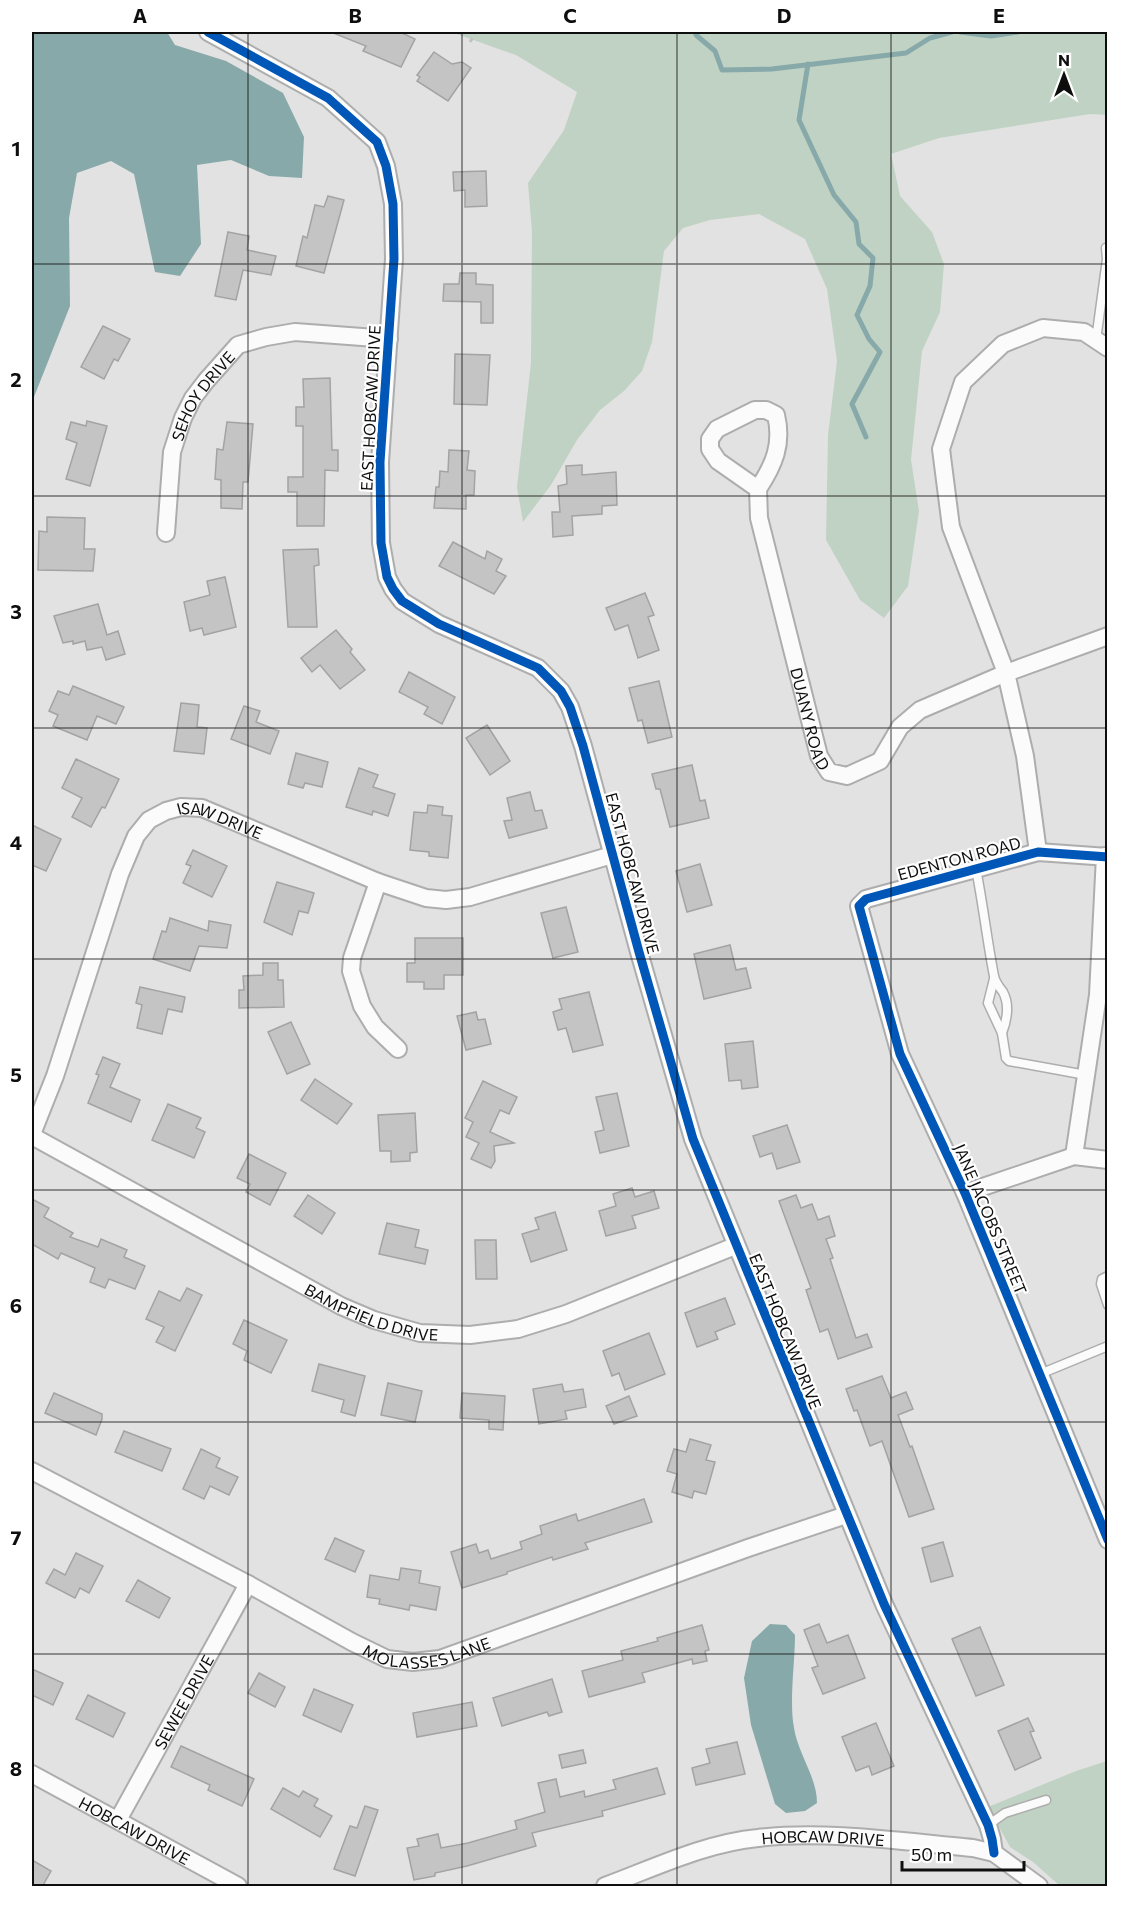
<svg xmlns="http://www.w3.org/2000/svg" width="1139" height="1918" font-family="Commissioner,sans-serif">
<style>
.green{fill:#c0d2c4}
.water{fill:#88a9a9}
.lines{fill:none;stroke-linecap:round;stroke-linejoin:round}
.stream{stroke:#88a9a9;stroke-width:5}
.building{fill:#c4c4c4;stroke:#a3a3a4;stroke-width:1.5}
.service-casing{stroke:#adadad;stroke-width:11}
.minor-casing{stroke:#adadad;stroke-width:20}
.path{stroke:#c1c1c1;stroke-width:3;stroke-dasharray:4.5 4.5;stroke-linecap:butt}
.service{stroke:#fbfbfb;stroke-width:8}
.minor{stroke:#fbfbfb;stroke-width:16}
.cycleway-casing{stroke:#fff;stroke-width:13}
.cycleway{stroke:#0057b8;stroke-width:9}
.grid{fill:none;stroke:#0e0e0f;stroke-width:1.5;stroke-opacity:0.55}
.labels{text-anchor:middle;dominant-baseline:central;stroke-width:4.5;stroke-linejoin:round;paint-order:stroke}
.street-label{font-size:16px;fill:#0e0e0f;stroke:#fff}
.neatline{fill:none;stroke:#0e0e0f;stroke-width:2}
.grid-label{font-size:20px;text-anchor:middle;font-weight:bold;fill:#0e0e0f}
</style>
<rect width="100%" height="100%" fill="#e2e2e2"/>
<!-- green -->
<g class="green">
<polygon points="451,32 1107,32 1107,115 1090,114 939,138 891,154 900,196 932,232 944,264 940,312 922,351 911,460 919,511 908,586 884,618 860,600 826,540 828,435 837,361 827,289 805,239 759,214 710,220 683,228 664,251 652,342 642,371 624,391 600,410 577,440 551,485 523,522 517,487 531,363 532,232 528,183 564,130 577,92 516,55"/>
<polygon points="1107,1761 1107,1886 1060,1886 1033,1862 1010,1847 988,1807 1076,1771"/>
</g>
<!-- water -->
<g class="water">
<polygon points="32,32 167,32 175,45 226,61 283,93 304,137 302,178 269,176 231,160 197,165 201,244 180,276 155,272 134,174 111,161 77,173 69,218 70,306 32,402"/>
<path d="M770,1624L786,1625L795,1635C795,1663 789,1701 794,1728C798,1754 817,1777 817,1803L805,1811L786,1813L775,1804L751,1725L744,1678L752,1641Z"/>
</g>
<g class="lines">
<!-- stream -->
<g class="stream">
<polyline points="696,32 696,35 715,51 722,70 772,69 906,53 930,38 952,32"/>
<polyline points="960,32 991,36 1018,32"/>
<polyline points="808,64 799,120 834,195 856,222 859,244 873,258 870,286 857,315 869,339 880,352 852,404 866,437"/>
</g>
</g>
<!-- building -->
<g class="building">
<polygon points="331,32 400,32 415,39 401,67 363,51 366,46"/>
<polygon points="434,52 452,64 462,62 471,68 448,101 417,81 420,77 417,75"/>
<polygon points="486,171 487,206 465,207 465,190 454,191 453,172"/>
<polygon points="328,196 344,200 324,273 296,266 303,236 307,238 315,205 324,207"/>
<polygon points="228,232 249,236 247,250 276,256 271,275 243,270 236,300 215,296"/>
<polygon points="460,273 476,273 476,284 493,285 493,323 481,323 481,302 443,301 444,284 459,284"/>
<polygon points="103,326 130,339 118,361 114,359 104,379 81,367"/>
<polygon points="455,354 490,355 487,405 454,404"/>
<polygon points="330,378 332,450 338,450 338,471 325,470 324,526 297,526 297,492 288,492 288,477 303,477 303,426 296,426 296,407 304,407 303,379"/>
<polygon points="87,421 107,426 90,486 66,479 77,443 66,439 71,422 86,426"/>
<polygon points="227,422 253,424 248,482 243,482 242,509 221,508 221,480 215,479 217,449 223,450"/>
<polygon points="449,450 469,451 467,470 475,471 474,495 466,495 466,509 434,508 436,487 439,487 440,471 448,472"/>
<polygon points="582,465 582,475 616,472 617,505 602,506 602,514 572,516 573,535 553,537 552,512 560,512 558,486 567,484 566,466"/>
<polygon points="47,517 85,518 84,549 95,549 93,571 38,570 39,531 47,532"/>
<polygon points="453,542 485,559 487,551 502,559 496,571 506,576 494,594 439,566"/>
<polygon points="318,549 319,565 314,566 317,627 288,627 283,550"/>
<polygon points="225,577 236,627 204,635 202,628 190,631 184,602 210,595 207,581"/>
<polygon points="645,593 654,615 648,617 659,650 638,658 628,625 615,630 606,608"/>
<polygon points="98,604 107,635 118,631 125,654 106,660 102,647 87,650 85,641 73,644 73,641 63,643 54,616"/>
<polygon points="336,630 352,649 350,652 365,670 340,689 320,665 312,672 301,658"/>
<polygon points="409,672 455,697 442,724 424,714 428,707 399,692"/>
<polygon points="659,681 672,737 648,743 642,720 638,721 629,688"/>
<polygon points="73,686 124,707 116,724 97,716 87,740 53,726 58,715 49,711 58,691 69,695"/>
<polygon points="181,703 199,705 197,727 207,728 204,754 174,751"/>
<polygon points="244,706 260,711 256,722 279,731 270,754 231,739"/>
<polygon points="487,725 510,761 490,775 466,738"/>
<polygon points="296,753 328,762 322,787 305,783 303,788 288,784"/>
<polygon points="76,759 119,779 105,808 102,807 91,827 72,817 82,798 62,788"/>
<polygon points="692,765 700,801 705,800 709,818 670,827 660,789 656,789 652,774"/>
<polygon points="359,768 378,775 373,787 395,794 388,816 373,811 372,815 346,807"/>
<polygon points="530,792 535,811 542,810 547,828 509,838 504,821 512,820 507,798"/>
<polygon points="428,805 443,807 442,815 452,816 448,858 429,856 429,852 410,850 414,812 427,813"/>
<polygon points="32,825 61,839 46,871 32,865"/>
<polygon points="193,850 227,866 212,897 183,883 191,866 186,864"/>
<polygon points="700,864 712,905 687,912 676,871"/>
<polygon points="277,882 314,893 308,913 299,911 292,935 264,922"/>
<polygon points="566,907 578,952 553,958 541,913"/>
<polygon points="170,918 208,931 209,921 231,925 227,948 199,946 190,971 153,959 162,931 166,932"/>
<polygon points="415,938 463,938 463,975 444,975 444,989 424,989 424,982 407,982 407,963 415,963"/>
<polygon points="730,945 736,970 746,968 751,988 704,999 694,954"/>
<polygon points="263,963 278,963 278,980 283,980 284,1007 239,1008 239,990 244,990 243,976 263,975"/>
<polygon points="140,987 185,997 182,1012 168,1009 162,1034 137,1028 142,1005 136,1003"/>
<polygon points="589,992 603,1045 573,1052 566,1028 558,1030 553,1012 562,1009 559,999"/>
<polygon points="476,1012 478,1020 485,1019 491,1044 466,1050 457,1016"/>
<polygon points="291,1022 310,1064 287,1074 268,1032"/>
<polygon points="753,1041 758,1087 742,1089 741,1080 729,1081 725,1044"/>
<polygon points="103,1057 120,1064 110,1087 140,1100 131,1122 88,1103 99,1075 96,1074"/>
<polygon points="315,1079 352,1104 337,1124 301,1100"/>
<polygon points="483,1081 517,1097 509,1114 500,1110 490,1132 514,1143 494,1146 495,1161 491,1168 471,1159 479,1143 466,1137 473,1122 465,1118"/>
<polygon points="617,1093 629,1146 600,1153 595,1132 604,1130 596,1097"/>
<polygon points="168,1104 201,1118 196,1128 205,1132 194,1158 152,1140"/>
<polygon points="415,1113 417,1152 410,1153 410,1161 391,1162 391,1151 380,1151 378,1115"/>
<polygon points="787,1125 800,1162 777,1169 772,1153 760,1157 753,1136"/>
<polygon points="249,1154 286,1173 270,1205 246,1192 250,1184 237,1178"/>
<polygon points="632,1188 635,1197 654,1191 659,1208 632,1216 636,1228 606,1236 599,1211 616,1206 613,1194"/>
<polygon points="308,1195 335,1213 322,1234 294,1216"/>
<polygon points="796,1195 801,1208 812,1204 818,1220 829,1216 835,1236 826,1239 833,1258 830,1259 856,1338 867,1334 872,1347 838,1359 828,1329 820,1332 806,1290 811,1288 779,1201"/>
<polygon points="32,1199 49,1208 44,1217 73,1233 70,1237 98,1247 101,1239 127,1250 124,1257 145,1266 135,1289 109,1279 105,1288 90,1282 95,1268 61,1253 58,1259 32,1244"/>
<polygon points="555,1212 567,1250 531,1262 522,1234 539,1229 535,1218"/>
<polygon points="387,1223 419,1230 415,1247 428,1250 425,1264 379,1254"/>
<polygon points="475,1240 496,1240 497,1279 476,1279"/>
<polygon points="187,1288 202,1295 175,1351 156,1342 164,1327 146,1319 159,1291 180,1301"/>
<polygon points="725,1298 735,1324 715,1332 718,1339 697,1347 685,1313"/>
<polygon points="244,1320 287,1340 271,1373 244,1360 247,1351 233,1344"/>
<polygon points="649,1333 665,1374 625,1390 619,1373 612,1376 603,1351"/>
<polygon points="319,1364 365,1376 355,1416 341,1412 344,1400 312,1391"/>
<polygon points="882,1376 891,1398 906,1392 913,1409 898,1415 910,1447 912,1446 934,1509 909,1517 882,1441 870,1446 857,1410 854,1411 846,1389"/>
<polygon points="388,1383 422,1391 415,1422 381,1415"/>
<polygon points="562,1384 564,1392 583,1389 586,1407 565,1411 567,1419 539,1424 533,1389"/>
<polygon points="54,1393 102,1414 102,1419 96,1435 45,1413"/>
<polygon points="462,1393 505,1396 503,1430 489,1429 489,1420 460,1418"/>
<polygon points="629,1396 637,1416 614,1424 606,1406"/>
<polygon points="124,1431 171,1449 162,1471 115,1452"/>
<polygon points="690,1439 711,1445 706,1460 715,1462 706,1494 694,1491 692,1498 672,1492 677,1474 667,1471 674,1449 686,1452"/>
<polygon points="201,1449 220,1458 216,1467 238,1477 229,1495 210,1486 204,1499 183,1489"/>
<polygon points="644,1499 652,1522 585,1543 588,1549 553,1560 552,1557 507,1572 507,1574 462,1588 451,1552 476,1544 479,1553 488,1550 491,1559 522,1549 520,1542 542,1534 540,1526 576,1514 578,1521"/>
<polygon points="335,1538 364,1551 355,1572 325,1559"/>
<polygon points="943,1542 953,1576 931,1582 922,1548"/>
<polygon points="76,1553 103,1566 89,1593 80,1588 75,1598 46,1583 54,1569 65,1575"/>
<polygon points="401,1568 421,1571 419,1583 440,1587 436,1610 410,1605 409,1610 379,1604 380,1599 367,1597 370,1575 399,1580"/>
<polygon points="138,1580 170,1598 159,1618 126,1601"/>
<polygon points="819,1624 827,1643 848,1635 865,1678 823,1694 812,1668 818,1666 804,1630"/>
<polygon points="702,1625 709,1650 705,1651 707,1661 693,1664 692,1659 642,1673 645,1682 589,1697 582,1671 623,1660 621,1651 658,1641 657,1638"/>
<polygon points="980,1627 1004,1685 976,1696 952,1639"/>
<polygon points="32,1669 63,1683 53,1705 32,1695"/>
<polygon points="259,1673 285,1687 275,1707 248,1693"/>
<polygon points="552,1679 562,1712 549,1716 547,1712 502,1726 493,1698"/>
<polygon points="314,1689 353,1705 341,1732 303,1715"/>
<polygon points="88,1695 125,1713 113,1737 76,1719"/>
<polygon points="472,1702 477,1726 417,1737 413,1713"/>
<polygon points="1028,1718 1034,1731 1030,1732 1041,1758 1015,1770 998,1731"/>
<polygon points="876,1723 894,1766 872,1775 869,1766 856,1771 842,1737"/>
<polygon points="737,1742 745,1774 696,1785 692,1768 710,1763 706,1749"/>
<polygon points="181,1746 254,1779 242,1806 208,1790 210,1785 171,1767"/>
<polygon points="583,1750 586,1763 562,1768 559,1755"/>
<polygon points="657,1768 665,1794 602,1811 603,1816 532,1833 536,1846 467,1866 435,1873 435,1876 414,1880 407,1848 419,1846 417,1839 438,1834 441,1848 468,1843 517,1829 515,1821 545,1812 538,1783 556,1779 560,1797 584,1791 585,1797 616,1789 613,1780"/>
<polygon points="283,1788 299,1797 303,1791 318,1799 314,1806 332,1816 320,1837 271,1809"/>
<polygon points="365,1806 378,1810 355,1876 334,1869 350,1826 357,1828"/>
<polygon points="32,1860 51,1871 42,1887 32,1887"/>
</g>
<g class="lines">
<!-- service casing -->
<g class="service-casing">
<g id="service">
<polyline points="1096,340 1107,259 1106,248"/>
<path d="M976,869C983,904 987,940 994,976C995,982 999,987 1003,992C1010,1005 1007,1020 1002,1033"/>
<polyline points="994,979 988,1003 1002,1033 1006,1058 1009,1061 1086,1075"/>
<polyline points="1108,1276 1102,1279 1101,1284 1108,1305"/>
<polyline points="1040,1374 1108,1346"/>
<polyline points="988,1825 1005,1813 1046,1800"/>
</g>
</g>
<!-- minor casing -->
<g class="minor-casing">
<g id="minor">
<polyline points="208,32 328,98 377,142 386,166 393,204 394,259 380,462 381,543 387,577 393,589 402,601 439,624 538,668 561,691 570,707 583,746 639,952 693,1139 884,1604 988,1825 992,1839 994,1853"/>
<path id="s1" d="M758,489C774,465 783,444 776,415L766,410H755L717,429L710,439V449L718,461L758,489L759,518L819,756L829,772L847,776L880,761L900,727L920,710L1006,673L1108,636"/>
<path id="s2" d="M166,533L172,452L183,418L193,398L206,381L238,345L266,337L295,332L389,339"/>
<polyline points="1038,852 1025,756 1006,673 951,527 941,449 963,382 1003,344 1043,328 1084,332 1108,348"/>
<polyline points="1108,857 1038,852 866,899 859,906 900,1054 965,1193 1108,1540"/>
<polyline points="378,882 352,958 351,971 362,1006 375,1027 398,1049"/>
<path id="s3" d="M32,1134L55,1076L120,874L136,836L149,820L166,811L181,807L202,808L378,882L426,898L446,900L470,897L612,855"/>
<path id="s4" d="M32,1136L341,1306L374,1320L420,1333L470,1335L518,1329L566,1314L735,1246"/>
<polyline points="1074,1156 1098,995 1105,856"/>
<polyline points="965,1193 1074,1156 1108,1160"/>
<path id="s5" d="M32,1471L248,1584L352,1642L387,1659L413,1662L440,1659L748,1548L846,1515"/>
<path id="s6" d="M32,1774L238,1886"/>
<path id="s7" d="M118,1820L248,1584"/>
<path id="s8" d="M605,1886C654,1868 705,1843 758,1838C826,1830 905,1842 973,1848L994,1853L1039,1886"/>
</g>
</g>
<!-- path -->
<polyline class="path" points="470,42 476,32"/>
<!-- service -->
<use href="#service" class="service"/>
<!-- minor -->
<use href="#minor" class="minor"/>
<!-- cycleway casing -->
<g class="cycleway-casing">
<g id="cycleway">
<polyline points="208,32 328,98 377,142 386,166 393,204 394,259 380,462 381,543 387,577 393,589 402,601 439,624 538,668 561,691 570,707 583,746 639,952 693,1139 884,1604 988,1825 992,1839 994,1853"/>
<polyline points="1108,857 1038,852 866,899 859,906 900,1054 965,1193 1108,1540"/>
</g>
</g>
<!-- cycleway -->
<use href="#cycleway" class="cycleway"/>
</g>
<!-- grid -->
<path class="grid" d="M248,32V1886M462,32V1886M677,32V1886M891,32V1886M32,264H1108M32,496H1108M32,728H1108M32,959H1108M32,1190H1108M32,1422H1108M32,1654H1108"/>
<g class="labels">
<!-- street labels -->
<g class="street-label">
<text stroke="none"><textPath href="#s2" startOffset="146">SEHOY DRIVE</textPath></text>
<text transform="translate(370 408) rotate(-87)">EAST HOBCAW DRIVE</text>
<text stroke="none"><textPath href="#s1" startOffset="465">DUANY ROAD</textPath></text>
<text stroke="none"><textPath href="#s3" startOffset="412">ISAW DRIVE</textPath></text>
<text transform="translate(959 858) rotate(-15)">EDENTON ROAD</text>
<text transform="translate(633 873) rotate(75)">EAST HOBCAW DRIVE</text>
<text transform="translate(991 1219) rotate(67)">JANE JACOBS STREET</text>
<text stroke="none"><textPath href="#s4" startOffset="384">BAMPFIELD DRIVE</textPath></text>
<text transform="translate(786 1331) rotate(68)">EAST HOBCAW DRIVE</text>
<text stroke="none"><textPath href="#s5" startOffset="442">MOLASSES LANE</textPath></text>
<text stroke="none"><textPath href="#s7" startOffset="135">SEWEE DRIVE</textPath></text>
<text stroke="none"><textPath href="#s6" startOffset="117">HOBCAW DRIVE</textPath></text>
<text stroke="none"><textPath href="#s8" startOffset="226">HOBCAW DRIVE</textPath></text>
</g>
</g>
<!-- border -->
<rect width="1139" height="1918" fill="none" stroke="#ffffff" stroke-width="66"/>
<!-- north arrow -->
<g transform="translate(1064 75)" stroke="#ffffff" stroke-width="4.5" paint-order="stroke">
<path d="M0-4.5L10 22L0 15L-10 22Z" fill="#0e0e0f"/>
<text y="-9" font-size="16" font-weight="bold" text-anchor="middle" fill="#0e0e0f">N</text>
</g>
<!-- scale -->
<path d="M902 1861v9h122v-9" fill="none" stroke="#0e0e0f" stroke-width="3"/>
<text x="911" y="1861" font-size="18" fill="#0e0e0f" stroke="#ffffff" stroke-width="4.5" paint-order="stroke">50 m</text>
<rect x="33" y="33" width="1073" height="1852" class="neatline"/>
<g class="grid-label">
<text x="140" y="23">A</text>
<text x="355" y="23">B</text>
<text x="570" y="23">C</text>
<text x="784" y="23">D</text>
<text x="999" y="23">E</text>
<text x="16" y="156">1</text>
<text x="16" y="387">2</text>
<text x="16" y="619">3</text>
<text x="16" y="850">4</text>
<text x="16" y="1082">5</text>
<text x="16" y="1313">6</text>
<text x="16" y="1545">7</text>
<text x="16" y="1776">8</text>
</g>
</svg>
